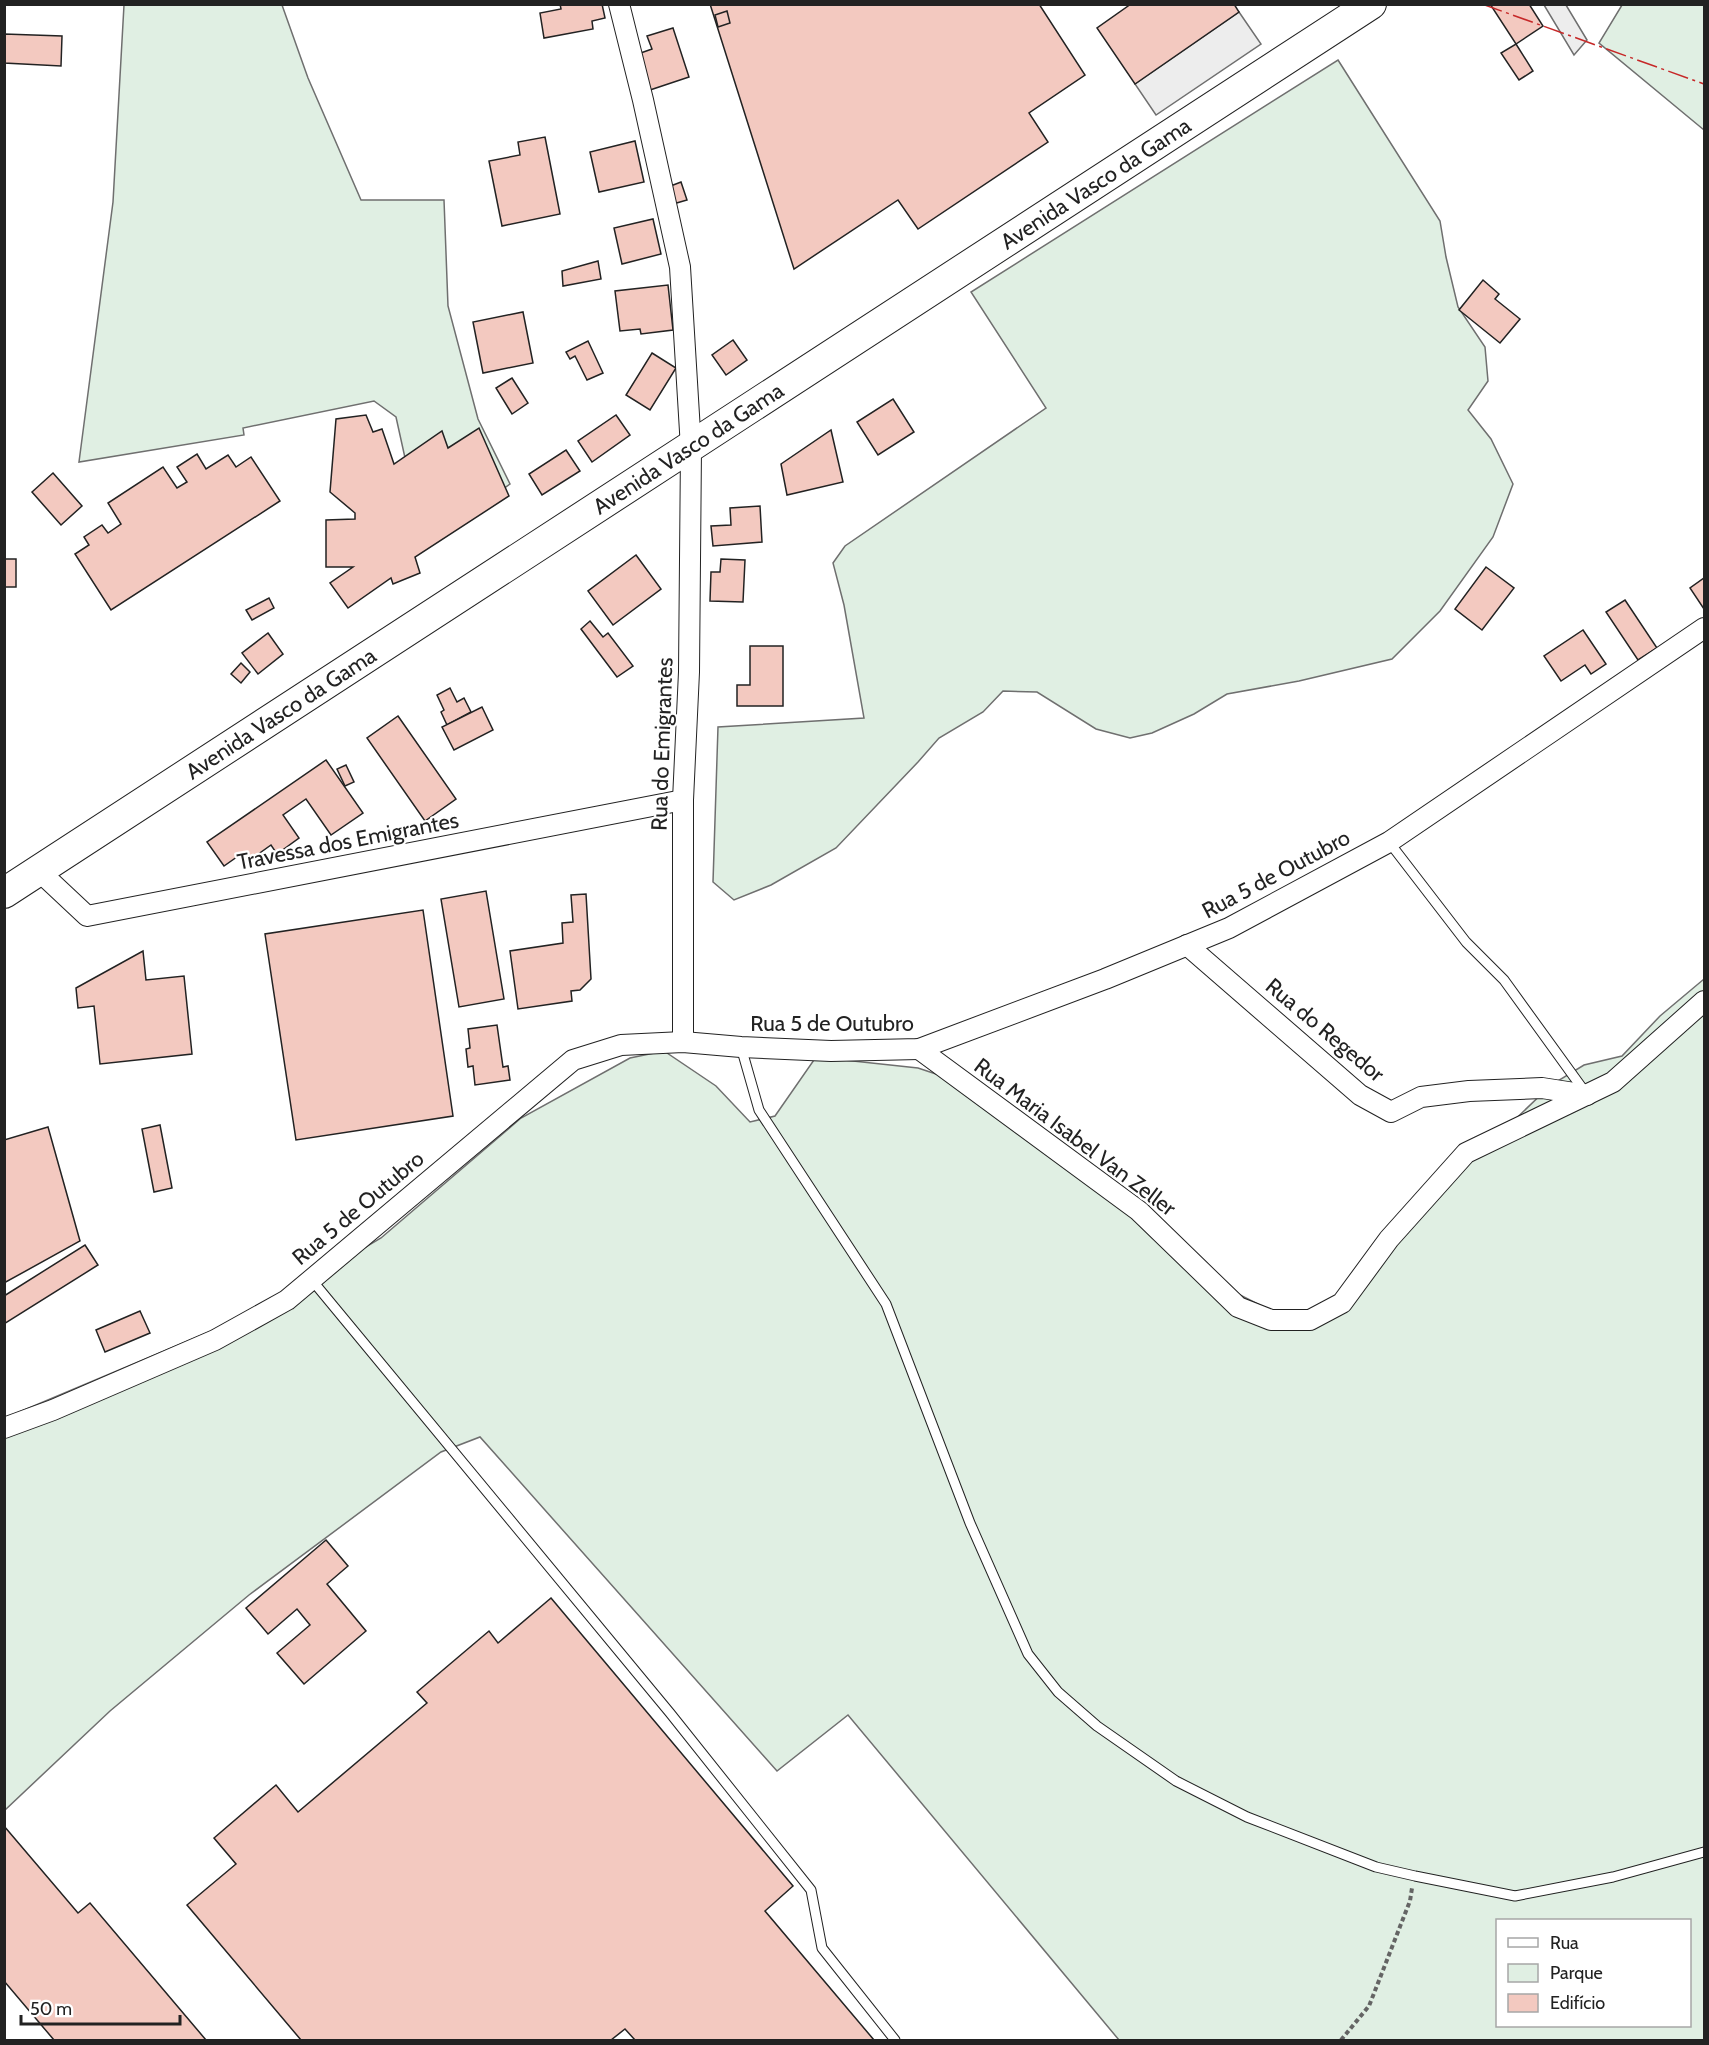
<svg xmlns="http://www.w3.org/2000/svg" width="1709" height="2045" font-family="Cabin,sans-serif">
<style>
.green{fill:#e0efe3;stroke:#6f6f6f;stroke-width:1.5;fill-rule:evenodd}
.parking{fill:#ededed;stroke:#6f6f6f;stroke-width:1.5}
.building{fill:#f3c9c0;stroke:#222;stroke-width:1.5}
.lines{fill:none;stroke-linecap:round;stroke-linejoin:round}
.lane-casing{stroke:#222;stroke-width:11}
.street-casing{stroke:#222;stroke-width:22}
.primary-casing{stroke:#222;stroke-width:32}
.path{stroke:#646464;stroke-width:4;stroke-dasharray:4.5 3;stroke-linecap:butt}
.lane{stroke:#fff;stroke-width:9}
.street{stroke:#fff;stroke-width:20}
.primary{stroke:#fff;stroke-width:30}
.power{stroke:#c62828;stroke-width:1.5;stroke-dasharray:21 4.5 3 4.5;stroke-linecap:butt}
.labels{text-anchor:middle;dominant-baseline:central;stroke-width:4.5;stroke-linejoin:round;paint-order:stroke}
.street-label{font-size:22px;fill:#222;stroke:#fff}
</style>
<rect width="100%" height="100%" fill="#fff"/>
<!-- green -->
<g class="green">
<polygon points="124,5 282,5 308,78 361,200 444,200 448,306 478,419 510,484 424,544 396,417 374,401 243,428 244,435 79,462 113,202"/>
<polygon points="1622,5 1704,5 1704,130 1599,43"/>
<polygon points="1338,60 1440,221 1446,257 1458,307 1485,347 1488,381 1468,410 1491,439 1513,484 1493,537 1440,611 1392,659 1299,681 1227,694 1194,714 1152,733 1130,738 1096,729 1037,692 1003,691 983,712 939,738 918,762 836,848 771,885 734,900 713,882 718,727 864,718 844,605 833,563 845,546 1046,408 971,292"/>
<path d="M1704,979V2040H1119L848,1715L777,1771L480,1437L441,1452L249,1595L110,1711L5,1810V1418L257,1312L381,1238L521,1118L630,1058L664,1051L716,1086L750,1122L775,1116L816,1057L918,1068L990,1092L1200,1267L1240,1295L1280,1315L1332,1307L1458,1174L1551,1085L1584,1065L1622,1056L1660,1016ZM1498,1920H1690V2026H1498Z"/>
</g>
<!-- parking -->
<g class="parking">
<polygon points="1544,5 1566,5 1587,40 1574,55"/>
<polygon points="1239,12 1261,44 1156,115 1135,84"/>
</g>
<!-- building -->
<g class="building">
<polygon points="560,4 602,4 605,18 592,21 593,29 544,38 540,13 561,9"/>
<polygon points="710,4 1039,4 1085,75 1029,113 1048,142 918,229 898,200 794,269"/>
<polygon points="1131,4 1234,4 1239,12 1135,84 1097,28"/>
<polygon points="1490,4 1529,4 1543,26 1516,44"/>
<polygon points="727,11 730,23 718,27 715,15"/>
<polygon points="673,28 689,77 647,91 635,55 652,49 647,36"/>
<polygon points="4,34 62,36 61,66 4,63"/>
<polygon points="1516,44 1533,71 1519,80 1501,53"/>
<polygon points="545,137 560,214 502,226 489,161 520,155 518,142"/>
<polygon points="635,141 644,182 599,192 590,152"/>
<polygon points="681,182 687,200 673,204 668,187"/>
<polygon points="653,219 661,254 622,264 614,228"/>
<polygon points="598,261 601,279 563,286 562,271"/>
<polygon points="1483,280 1499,294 1495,299 1520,319 1500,343 1459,310"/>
<polygon points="668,285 673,330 641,334 640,329 620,331 615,291"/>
<polygon points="523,312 533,363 483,373 473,322"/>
<polygon points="733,340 747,360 726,375 712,355"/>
<polygon points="588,341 603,373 587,380 575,356 570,359 566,352"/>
<polygon points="652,353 676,368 650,410 626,395"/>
<polygon points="512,378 528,403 512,414 496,388"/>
<polygon points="893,399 914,432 878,455 857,422"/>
<polygon points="366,415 373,432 382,429 394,464 442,431 448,448 479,428 509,496 415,557 420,573 393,584 391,578 348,608 330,583 353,567 326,567 326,520 355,519 355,513 330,492 336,419"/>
<polygon points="616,415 630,435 592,462 578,441"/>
<polygon points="831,430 843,482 787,495 781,464"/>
<polygon points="566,450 580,471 542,495 529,474"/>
<polygon points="197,454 206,469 228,455 236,467 251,457 280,501 111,610 75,554 89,545 84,537 102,525 108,533 121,524 108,503 163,467 177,488 187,482 177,467"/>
<polygon points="53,473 82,506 61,525 32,492"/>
<polygon points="760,506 762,542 713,546 711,526 731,525 730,508"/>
<polygon points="636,555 661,589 613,625 588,591"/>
<rect x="4" y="559" width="12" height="28"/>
<polygon points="721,559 745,560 743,602 710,601 711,572 720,572"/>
<polygon points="1486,567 1514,588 1482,630 1455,609"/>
<polygon points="1704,578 1704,609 1690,588"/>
<polygon points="269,598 274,608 252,620 246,610"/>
<polygon points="1625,600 1657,648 1638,660 1606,612"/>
<polygon points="590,621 603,637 608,633 633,666 617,677 581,629"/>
<polygon points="1583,630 1606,664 1591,674 1585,665 1561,681 1544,656"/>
<polygon points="268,633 283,654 258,674 242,653"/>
<polygon points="750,646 783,646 783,706 737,706 737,685 750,685"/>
<polygon points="241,663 250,672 241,683 231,674"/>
<polygon points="450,688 457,702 464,698 471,712 447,725 441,712 444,710 437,695"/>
<polygon points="482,707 493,730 454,750 442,727"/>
<polygon points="398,716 456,799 425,821 367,738"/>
<polygon points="326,760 363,813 331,835 306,799 283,815 299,838 277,854 271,845 250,860 244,852 224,866 207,842"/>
<polygon points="346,765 354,782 345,786 337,769"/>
<polygon points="486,891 504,999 459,1007 441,899"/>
<polygon points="586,894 591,979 580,990 571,991 572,1001 518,1009 510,951 563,943 562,923 573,922 571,895"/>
<polygon points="423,910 453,1116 296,1140 265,934"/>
<polygon points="143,951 146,980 184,976 192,1054 100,1064 94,1006 78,1008 76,988"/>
<polygon points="497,1025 503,1067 508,1066 510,1080 475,1085 473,1066 468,1067 466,1049 470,1048 468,1029"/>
<polygon points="160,1125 172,1188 154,1192 142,1129"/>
<polygon points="48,1127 80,1241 4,1283 4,1140"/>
<polygon points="85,1245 98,1265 4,1324 4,1296"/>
<polygon points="140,1311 150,1333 105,1352 96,1330"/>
<polygon points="326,1540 348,1566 327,1584 366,1631 304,1684 277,1653 310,1625 297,1609 268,1634 246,1608"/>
<polygon points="551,1598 793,1886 765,1911 874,2040 635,2040 625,2029 611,2040 301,2040 187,1905 236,1864 214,1838 276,1785 298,1812 427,1703 417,1692 489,1631 498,1643"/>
<polygon points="4,1826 78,1913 90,1903 206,2040 54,2040 4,1981"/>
</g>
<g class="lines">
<!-- lane casing -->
<g class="lane-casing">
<g id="lane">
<polyline points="1389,842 1466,942 1504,980 1585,1092"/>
<polyline points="741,1047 759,1110 886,1304 970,1523 1028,1654 1058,1692 1097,1726 1176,1781 1247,1817 1376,1867 1415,1876 1515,1896 1613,1877 1704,1852"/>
<polyline points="311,1279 670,1713 811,1890 822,1948 895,2040"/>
</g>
</g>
<!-- street casing -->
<g class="street-casing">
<g id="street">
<polyline points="619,4 643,100 680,267 691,448 689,672 683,800 683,1042"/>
<polyline points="39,871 87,916 683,800"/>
<polyline points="1187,945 1360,1095 1391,1112 1421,1097 1469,1091 1542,1088 1587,1095"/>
<polyline points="919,1049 1139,1211 1238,1307 1271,1320 1310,1320 1342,1303 1389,1239 1466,1153 1613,1082 1704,1001"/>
<polyline points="4,1428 53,1410 215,1340 287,1300 573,1060 621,1045 683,1042 741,1047 831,1051 919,1049 1105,979 1229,928 1389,842 1704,628"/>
</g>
</g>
<!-- primary casing -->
<g class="primary-casing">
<g id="primary">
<path id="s1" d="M4,893L1371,4"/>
</g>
</g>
<!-- path -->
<polyline class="path" points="1341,2040 1369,2006 1410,1901 1412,1888"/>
<!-- lane -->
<use href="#lane" class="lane"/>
<!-- street -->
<use href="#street" class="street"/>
<!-- primary -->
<use href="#primary" class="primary"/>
<!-- power -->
<polyline class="power" points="1482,4 1704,84"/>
</g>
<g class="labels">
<!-- street labels -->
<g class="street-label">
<text stroke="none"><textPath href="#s1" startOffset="1302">Avenida Vasco da Gama</textPath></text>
<text stroke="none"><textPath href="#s1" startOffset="816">Avenida Vasco da Gama</textPath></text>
<text stroke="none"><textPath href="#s1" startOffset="330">Avenida Vasco da Gama</textPath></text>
<text transform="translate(662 744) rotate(-88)">Rua do Emigrantes</text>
<text transform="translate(348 841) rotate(-11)">Travessa dos Emigrantes</text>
<text transform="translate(1276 874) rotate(-28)">Rua 5 de Outubro</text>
<text x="832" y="1023">Rua 5 de Outubro</text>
<text transform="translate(1325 1030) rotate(40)">Rua do Regedor</text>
<text transform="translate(1075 1137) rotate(37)">Rua Maria Isabel Van Zeller</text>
<text transform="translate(358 1208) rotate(-40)">Rua 5 de Outubro</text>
</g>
</g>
<!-- border -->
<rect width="1709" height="2045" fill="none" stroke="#222222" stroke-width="12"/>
<!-- legend -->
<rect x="1496" y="1919" width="195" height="108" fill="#ffffff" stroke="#a7a7a7" stroke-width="1.5"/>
<rect x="1508" y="1938" width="30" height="9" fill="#ffffff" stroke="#a7a7a7" stroke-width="1.5"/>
<text x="1550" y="1949" font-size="18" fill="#222222">Rua</text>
<rect x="1508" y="1964" width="30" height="18" fill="#e0efe3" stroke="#a7a7a7" stroke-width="1.5"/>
<text x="1550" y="1979" font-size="18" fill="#222222">Parque</text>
<rect x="1508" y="1994" width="30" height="18" fill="#f3c9c0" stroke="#a7a7a7" stroke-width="1.5"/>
<text x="1550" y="2009" font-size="18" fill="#222222">Edifício</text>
<!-- scale -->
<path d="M21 2015v9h159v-9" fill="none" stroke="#222222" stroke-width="3"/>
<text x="30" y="2015" font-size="18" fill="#222222" stroke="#ffffff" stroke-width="4.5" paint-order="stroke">50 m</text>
</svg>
